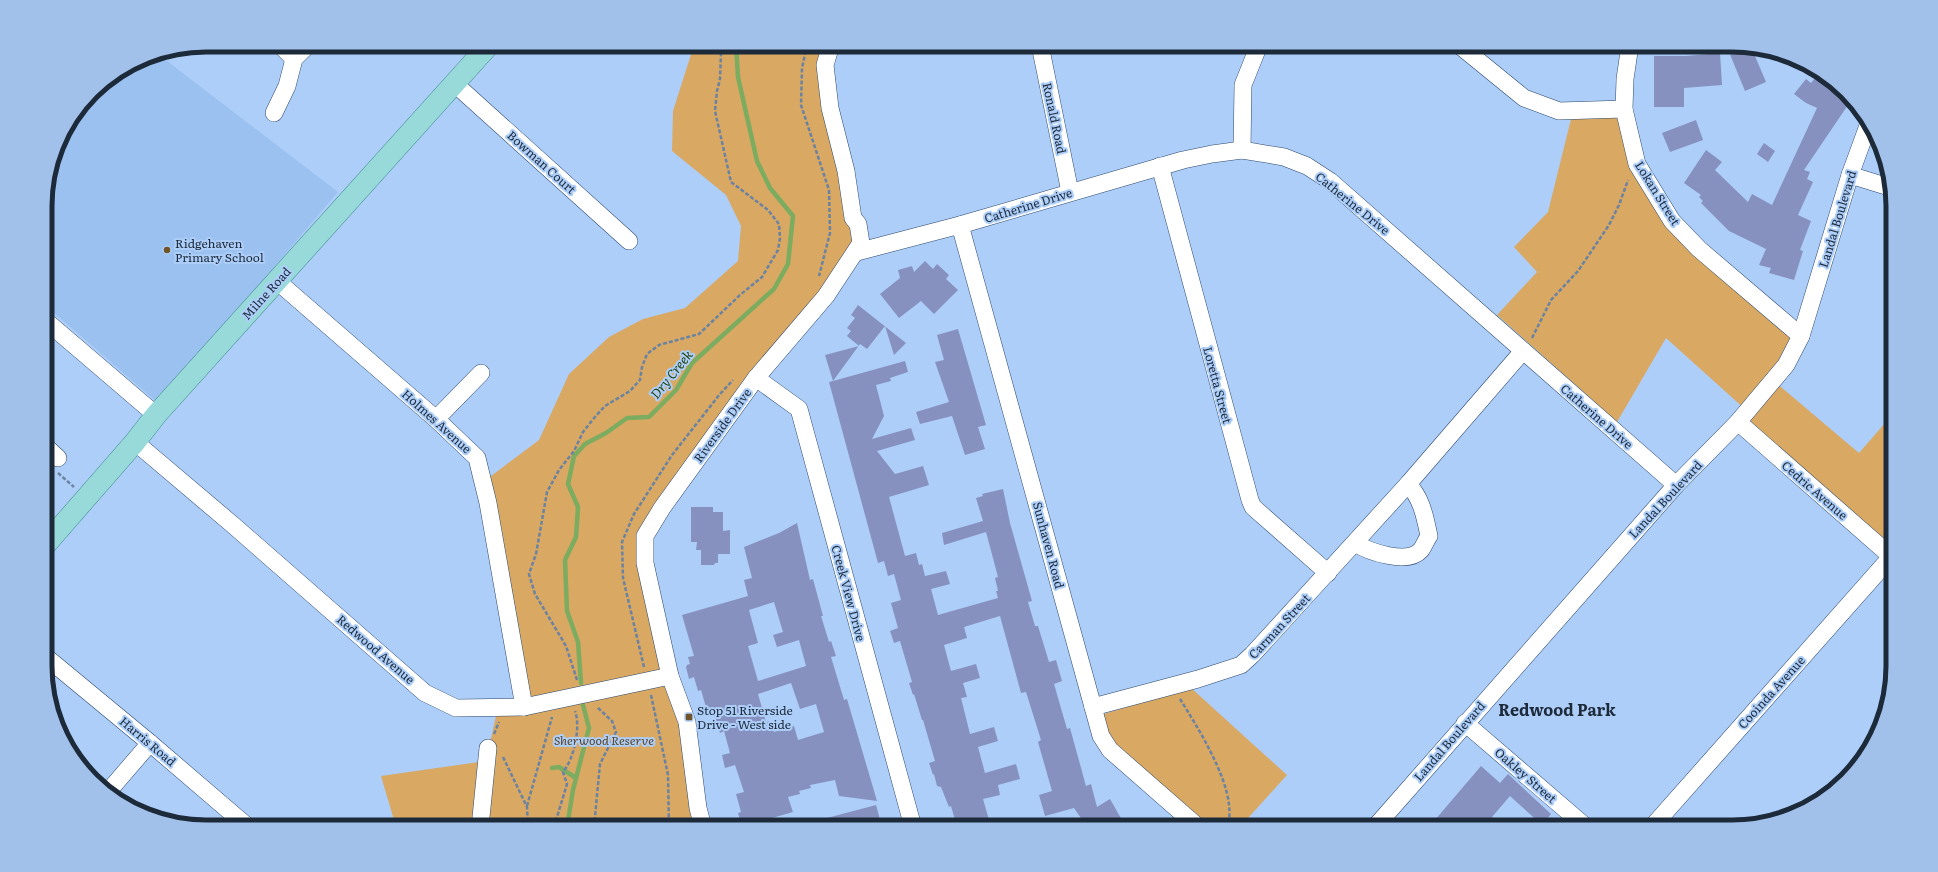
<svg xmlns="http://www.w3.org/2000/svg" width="1938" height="872" font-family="Literata,serif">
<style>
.built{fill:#9bc1f0}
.green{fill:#d9a863}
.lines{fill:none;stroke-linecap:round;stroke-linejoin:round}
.stream{stroke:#7bac60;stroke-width:4.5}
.building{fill:#8791bf;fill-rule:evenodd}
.minor-casing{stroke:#2c486b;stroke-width:18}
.major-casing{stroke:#418b90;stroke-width:22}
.path{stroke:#6b83a2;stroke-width:2.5;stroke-dasharray:4 2;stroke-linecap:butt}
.minor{stroke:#fff;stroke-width:17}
.major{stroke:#98d9d9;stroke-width:21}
.poi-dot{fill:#715428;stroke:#adcef9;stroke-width:1.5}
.labels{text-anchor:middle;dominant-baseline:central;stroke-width:4;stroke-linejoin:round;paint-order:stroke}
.street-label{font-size:12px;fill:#1d2a3a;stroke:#adcef9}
.poi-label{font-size:12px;fill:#1d2a3a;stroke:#adcef9;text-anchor:start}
.park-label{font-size:12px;font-style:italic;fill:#5c4423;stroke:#adcef9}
.water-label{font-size:13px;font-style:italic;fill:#24440e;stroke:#adcef9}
.district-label{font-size:16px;font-weight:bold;fill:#1d2a3a;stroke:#adcef9}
.rim{fill:none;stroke:#1d2a3a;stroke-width:5}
</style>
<rect width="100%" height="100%" fill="#adcef9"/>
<!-- built -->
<polygon class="built" points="158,54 338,192 158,403 46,306 45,195 62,134 100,85 144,57"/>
<!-- green -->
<g class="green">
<polygon points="694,45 831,45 825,65 854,226 852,250 645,537 705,827 396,827 381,776 486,761 498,707 523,707 483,482 539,440 569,374 609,337 643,319 685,308 738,261 741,226 726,195 672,151 673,111"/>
<polygon points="1624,109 1637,164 1672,221 1801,336 1774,381 1859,453 1892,415 1893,558 1738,422 1747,411 1666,338 1617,422 1497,315 1537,272 1514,247 1548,212 1573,111"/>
<polygon points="1190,687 1287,775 1240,827 1210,827 1117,748 1107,732 1104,714"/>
</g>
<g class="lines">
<!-- stream -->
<g class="stream">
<polyline points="581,683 578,642 567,611 565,560 576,537 578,507 568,484 574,456 585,444 606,433 627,418 649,417 676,390 692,363 774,289 788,264 793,216 770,188 757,161 738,77 736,45"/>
<polyline points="552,768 559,767 576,778"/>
<polyline points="567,827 573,790 589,728 583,705"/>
</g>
</g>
<!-- building -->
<g class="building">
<polygon points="1741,47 1752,49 1766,82 1745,91 1729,52"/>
<polygon points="1720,53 1722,85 1684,88 1684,107 1654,107 1654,56 1686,56"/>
<polygon points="1815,78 1850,102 1804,170 1810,172 1807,179 1813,182 1798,215 1811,221 1800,250 1803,251 1794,280 1769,273 1771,268 1759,265 1766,249 1729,231 1701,203 1703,201 1699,197 1701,195 1684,183 1706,150 1722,162 1715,170 1748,202 1752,194 1772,205 1817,108 1806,103 1794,94 1806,79 1811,83"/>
<polygon points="1696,120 1703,140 1670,152 1662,133"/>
<polygon points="1764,143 1775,151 1768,162 1757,154"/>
<polygon points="925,261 933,269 937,264 949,275 946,279 958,290 934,314 921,301 899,318 880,294 900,278 898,270 912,266 914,272"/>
<polygon points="858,305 906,343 894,355 885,326 867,349 860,344 833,381 905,361 908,372 890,378 891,381 876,385 884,416 872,439 911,428 915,440 877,451 895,474 923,466 929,485 889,497 905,556 916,553 919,565 922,564 925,576 946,571 950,584 931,589 938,615 998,598 996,591 998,591 995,578 998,577 986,532 944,545 942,533 983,521 976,498 983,496 982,494 1003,489 1010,523 1032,601 1028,602 1035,626 1038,626 1049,662 1056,660 1062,681 1054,684 1067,729 1070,728 1086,786 1091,784 1097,807 1110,799 1126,827 1087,827 1074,808 1045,816 1039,795 1052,791 1038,742 1041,740 1026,692 1021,693 1000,616 964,627 967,638 944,645 951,671 976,664 980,678 963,683 967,697 961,698 970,734 994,727 998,741 978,747 985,773 1016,764 1020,779 998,785 1000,795 983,799 991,827 957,827 951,806 949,807 941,787 937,786 934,774 933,775 929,763 935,761 923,720 922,720 914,694 913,695 909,683 912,682 900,641 894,643 890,631 898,628 891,603 901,600 894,574 888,576 884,561 878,563 829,382 833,381 825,355 859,346 847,336 851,331 847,328 855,318 851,315"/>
<polygon points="958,329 986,425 978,427 985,449 965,455 952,416 920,424 916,412 949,402 935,362 944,360 937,335"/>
<polygon points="691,507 713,507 713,512 723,512 723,531 730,530 730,554 718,554 718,563 715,563 714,565 701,565 701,550 696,550 697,542 691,542"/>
<path d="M797,523L810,580L813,579L823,616H821L829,642L831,641L836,656L831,657L844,700L847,699L877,801L839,796L835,780L810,785L811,788L799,791L800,794L788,797L793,812L772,818L774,827H742L738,813L741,812L736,794L744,792L735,765L725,768L722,755L730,753L724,731L720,733L713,713L708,714L701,690L698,691L694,677L689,679L686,667L687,665L690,664L688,657L694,656L682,615L748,596L744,580L752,578L744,547L779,533ZM774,602L783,632L773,635L777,647L799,640L806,666L758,681L748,646L758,643L749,610ZM791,683L800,709L816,704L824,732L798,740L794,726L774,732L771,721L766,722L758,694Z"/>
<polygon points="1481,766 1500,783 1508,774 1551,814 1542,825 1510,796 1492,817 1503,827 1468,825 1465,827 1429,827"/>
<polygon points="876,805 882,827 809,827 808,823"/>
</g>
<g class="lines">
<!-- minor casing -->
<g class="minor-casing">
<g id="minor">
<polyline points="280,45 294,59"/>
<polyline points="1040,45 1070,192"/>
<polyline points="1459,45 1524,98 1559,111 1624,109"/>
<polyline points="1630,45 1625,79 1624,109 1637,164 1672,221 1699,249 1801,336"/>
<polyline points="455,84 629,241"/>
<polyline points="274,113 287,86 294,59 308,45"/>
<polyline points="1242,150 1243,85 1259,45"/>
<polyline points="1160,166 1250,500 1253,507 1328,573"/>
<polyline points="1850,175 1892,188"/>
<polyline points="960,225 1101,736 1110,750 1198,827"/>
<polyline points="857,252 960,225 1183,160 1212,154 1242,150 1284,157 1307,166 1330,181 1676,485"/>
<polyline points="277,281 436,419 477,458 488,503 524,707"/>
<polyline points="46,321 156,415"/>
<polyline points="756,378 799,409 913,827"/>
<polyline points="436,419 481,373"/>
<polyline points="1738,422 1893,558"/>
<polyline points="135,442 233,525 425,693 456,708 524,707 670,676"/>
<polyline points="46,447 58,458"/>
<path d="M1355,543C1369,552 1408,565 1421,550C1424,546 1426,540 1429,536C1425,517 1422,499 1408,484"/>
<polyline points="46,657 150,743 248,827"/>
<polyline points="1093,707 1198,679 1241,665 1252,655 1408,484 1523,351"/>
<polyline points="1465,723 1586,827"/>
<polyline points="107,793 150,743"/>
<polyline points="480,827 488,748"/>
<polyline points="703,827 698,808 687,722 670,676 645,563 645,536 662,508 756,378 826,296 861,243 858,224 853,218 846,171 830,108 825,65 831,45"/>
<polyline points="1375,827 1676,485 1738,422 1786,365 1801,336 1850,175 1869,123"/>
<polyline points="1652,827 1891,557"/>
</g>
</g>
<!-- major casing -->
<g class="major-casing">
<polyline id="major" points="46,544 135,442 156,415 489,45"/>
</g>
<!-- path -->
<g class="path">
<polyline points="807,45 802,68 801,105 829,190 830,233 819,276"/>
<polyline points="1532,338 1551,300 1578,271 1609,225 1619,205 1628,180"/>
<polyline points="58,473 74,487"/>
<polyline points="644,667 623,578 622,542 634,514 672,455 720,394 733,380"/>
<polyline points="577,680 566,646 535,594 529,574 536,554 547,492 559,470 574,451 583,432 594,418 605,406 630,391 640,380 642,367 647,354 659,345 699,334 740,295 762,277 778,250 780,238 779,224 768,210 731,182 715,111 717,91 720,79 721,53 722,49 737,45"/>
<polyline points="651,695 668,775 669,827"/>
<path d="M1180,699C1197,726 1226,773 1229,805C1230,812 1229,820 1229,827"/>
<polyline points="494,734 499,722"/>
<polyline points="503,757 527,807 528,827"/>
<polyline points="527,806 552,717"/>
<path d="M554,827L567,784L563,772C574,759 581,727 575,711"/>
<polyline points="594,827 600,764 616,732 612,721 597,707"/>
</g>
<!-- minor -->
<use href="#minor" class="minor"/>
<!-- major -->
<use href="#major" class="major"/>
</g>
<!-- markers -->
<g class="poi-dot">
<circle cx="167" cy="250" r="4"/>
<rect x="685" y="713" width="8" height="8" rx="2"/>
</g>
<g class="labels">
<!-- street labels -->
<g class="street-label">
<text transform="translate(1055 118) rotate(78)">Ronald Road</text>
<text transform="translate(542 162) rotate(42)">Bowman Court</text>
<text transform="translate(1658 193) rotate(58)">Lokan Street</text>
<text transform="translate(1353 203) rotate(39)">Catherine Drive</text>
<text transform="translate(1028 205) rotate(-17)">Catherine Drive</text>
<text transform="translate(1837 219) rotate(-73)">Landal Boulevard</text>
<text transform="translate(266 293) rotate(-48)">Milne Road</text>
<text transform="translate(1218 385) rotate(75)">Loretta Street</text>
<text transform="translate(1597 416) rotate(41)">Catherine Drive</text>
<text transform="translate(437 421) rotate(42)">Holmes Avenue</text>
<text transform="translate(722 425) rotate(-54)">Riverside Drive</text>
<text transform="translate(1815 490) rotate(41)">Cedric Avenue</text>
<text transform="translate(1665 499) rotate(-47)">Landal Boulevard</text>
<text transform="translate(1049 545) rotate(75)">Sunhaven Road</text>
<text transform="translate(849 593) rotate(75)">Creek View Drive</text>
<text transform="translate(1279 626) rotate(-47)">Carman Street</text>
<text transform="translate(376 649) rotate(41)">Redwood Avenue</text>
<text transform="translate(1771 692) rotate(-48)">Cooinda Avenue</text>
<text transform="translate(148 741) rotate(40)">Harris Road</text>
<text transform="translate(1449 741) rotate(-49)">Landal Boulevard</text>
<text transform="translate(1526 775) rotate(41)">Oakley Street</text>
</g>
<!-- poi labels -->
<g class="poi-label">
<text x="175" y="243">Ridgehaven<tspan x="175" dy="14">Primary School</tspan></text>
<text x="697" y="710">Stop 51 Riverside<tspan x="697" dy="14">Drive - West side</tspan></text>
</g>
<!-- park labels -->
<g class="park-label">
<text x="604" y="740">Sherwood Reserve</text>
</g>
<!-- water labels -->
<g class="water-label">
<text transform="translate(671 374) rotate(-51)">Dry Creek</text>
</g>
<!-- district labels -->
<g class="district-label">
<text x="1557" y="709">Redwood Park</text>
</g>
</g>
<!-- crop -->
<path d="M0 0H1938V872H0ZM206 52H1732A154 154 0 0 1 1886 206V666A154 154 0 0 1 1732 820H206A154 154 0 0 1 52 666V206A154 154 0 0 1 206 52Z" fill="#a1c1ea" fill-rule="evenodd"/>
<path class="rim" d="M206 52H1732A154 154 0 0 1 1886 206V666A154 154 0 0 1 1732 820H206A154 154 0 0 1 52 666V206A154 154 0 0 1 206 52Z"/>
</svg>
